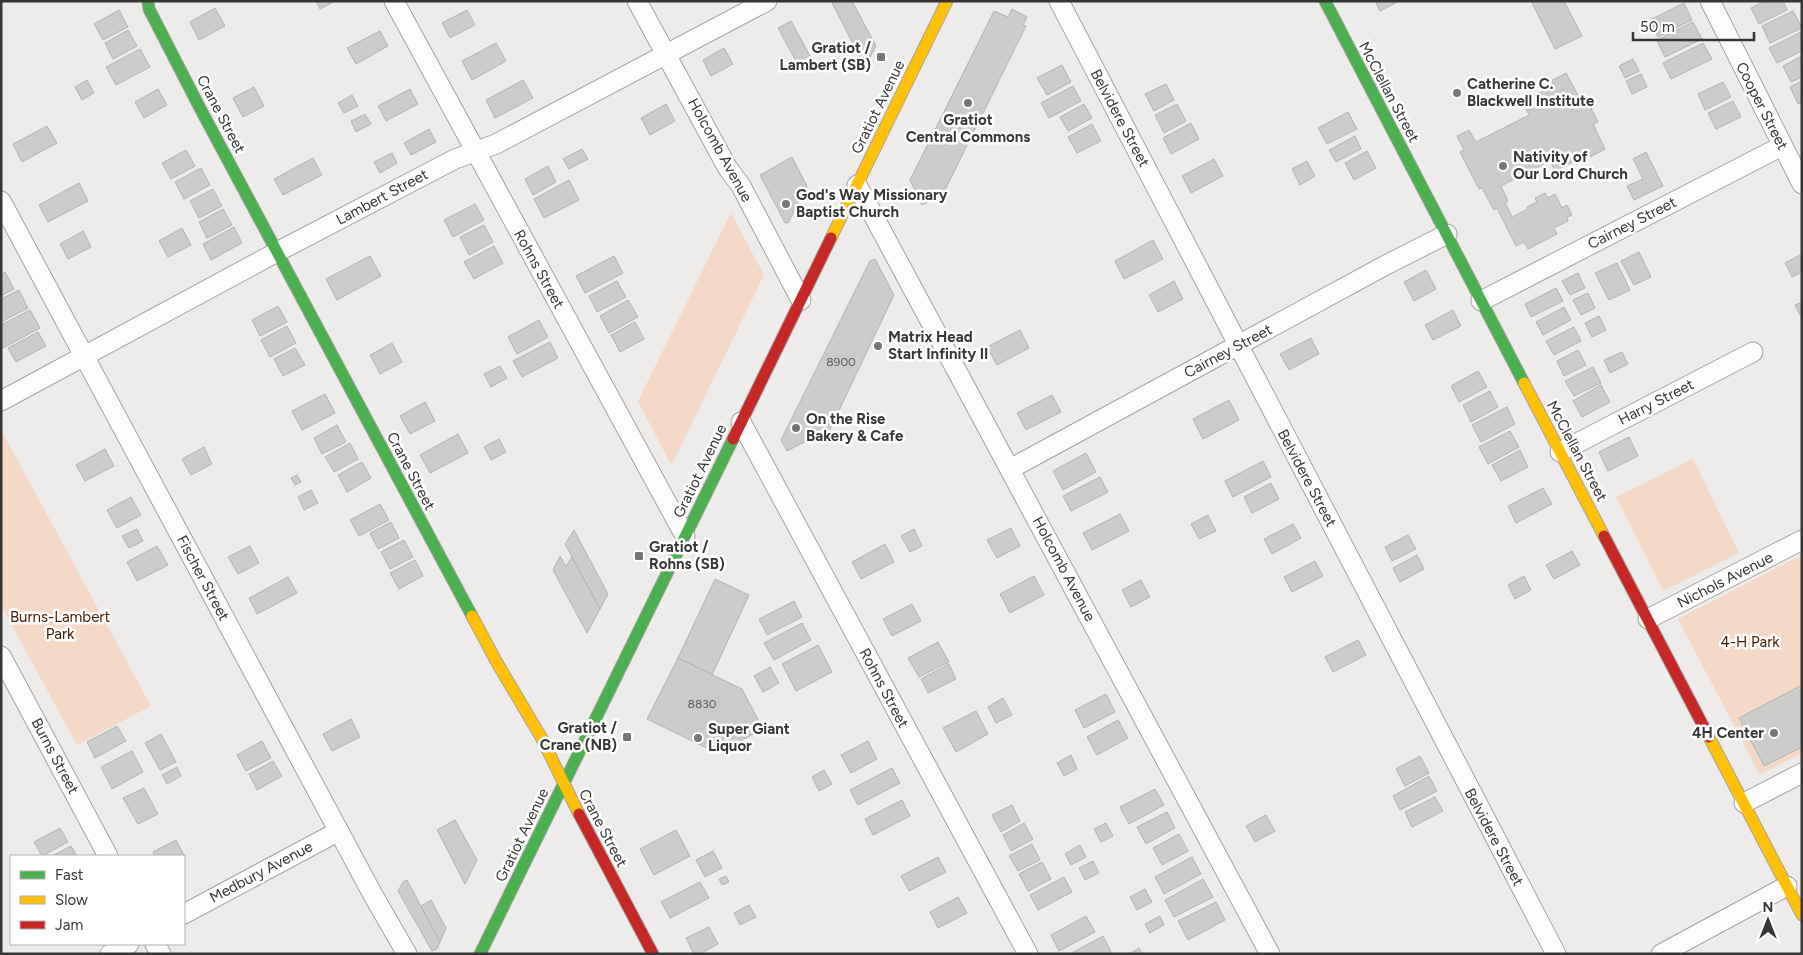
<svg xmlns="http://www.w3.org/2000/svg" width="1803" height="955" font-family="Figtree,sans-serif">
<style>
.green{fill:#f6d8c6}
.building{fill:#cbccca;stroke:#b3b3b1}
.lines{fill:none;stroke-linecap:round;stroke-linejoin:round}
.street-casing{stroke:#a3a2a0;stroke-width:21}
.fast-casing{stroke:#a3a2a0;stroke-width:13}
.slow-casing{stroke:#a3a2a0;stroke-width:13}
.jam-casing{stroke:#a3a2a0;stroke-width:13}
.street{stroke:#fcfcfc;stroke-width:19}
.fast{stroke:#4caf50;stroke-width:11}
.slow{stroke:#ffc107;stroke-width:11}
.jam{stroke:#c62828;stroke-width:11}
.poi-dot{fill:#767674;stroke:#fff;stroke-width:2}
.labels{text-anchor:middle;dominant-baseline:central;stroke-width:5;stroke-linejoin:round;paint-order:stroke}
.number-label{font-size:12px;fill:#5b5c5a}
.poi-label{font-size:15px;font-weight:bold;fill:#363634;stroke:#fff;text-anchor:start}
.street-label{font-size:15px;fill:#363634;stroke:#fff}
.park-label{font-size:15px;fill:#471b00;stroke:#fff}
</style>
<rect width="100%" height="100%" fill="#edecea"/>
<!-- green -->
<g class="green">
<polygon points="731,213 764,275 673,462 670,463 638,401"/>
<polygon points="1,430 151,706 77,745 1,605"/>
<polygon points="1693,459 1739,553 1663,591 1616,497"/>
<polygon points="1802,555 1802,753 1760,775 1678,619"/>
</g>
<!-- building -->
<g class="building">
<polygon points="316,1 335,1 320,9"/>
<polygon points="831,1 852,1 876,46 865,67"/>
<polygon points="1375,1 1399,1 1380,11"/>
<polygon points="1531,1 1564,1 1582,36 1555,49"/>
<polygon points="1765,1 1783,1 1787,10 1759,24 1751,8"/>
<polygon points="1684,3 1692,20 1658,37 1650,20"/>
<polygon points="215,8 225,26 199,40 190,22"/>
<polygon points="1012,9 1027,17 1023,25 1026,26 942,196 922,205 910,180 994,11 1008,17"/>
<polygon points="119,10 128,27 103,40 94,24"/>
<polygon points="467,10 475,25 450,38 442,23"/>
<polygon points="1793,11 1802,28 1770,43 1762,26"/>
<polygon points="791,21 815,65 802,72 778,28"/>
<polygon points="1693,22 1702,39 1665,57 1657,40"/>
<polygon points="128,30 137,46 113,59 105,43"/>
<polygon points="380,31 388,46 356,64 347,48"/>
<polygon points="1801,32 1802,51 1777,63 1769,48"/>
<polygon points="496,43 506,61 472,80 462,61"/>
<polygon points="1703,43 1712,59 1671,79 1663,63"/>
<polygon points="724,48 733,64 711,76 703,60"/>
<polygon points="140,49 150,67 116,85 106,67"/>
<polygon points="1802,56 1802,77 1791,82 1783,66"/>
<polygon points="1633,59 1639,71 1625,78 1619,66"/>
<polygon points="1062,65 1071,82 1047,95 1037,78"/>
<polygon points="1566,73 1580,99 1585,96 1598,122 1593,124 1605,149 1590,157 1588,154 1555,171 1550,161 1501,186 1508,201 1505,202 1512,217 1528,209 1527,207 1537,202 1535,198 1545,193 1548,198 1555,194 1562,208 1567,205 1572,215 1567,217 1568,221 1554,228 1557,234 1528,249 1524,242 1516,246 1497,208 1494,210 1482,188 1479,189 1460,152 1464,150 1457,136 1469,130 1476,142 1529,115 1522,101 1554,86 1551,81"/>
<polygon points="1641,74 1647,87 1632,94 1626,81"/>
<polygon points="87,80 94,93 82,100 75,87"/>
<polygon points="523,80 533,98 495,118 486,100"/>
<polygon points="1802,81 1802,103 1798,104 1790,87"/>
<polygon points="1723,82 1731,97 1705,110 1698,94"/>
<polygon points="1166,84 1174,100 1154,111 1145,94"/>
<polygon points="1073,86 1081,101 1049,118 1041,103"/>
<polygon points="254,87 264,106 243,117 233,98"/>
<polygon points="158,89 167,105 144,118 135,102"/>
<polygon points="410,89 418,104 386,121 378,106"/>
<polygon points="352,95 358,106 344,113 338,103"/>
<polygon points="1733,101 1741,117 1716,129 1708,113"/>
<polygon points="666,104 675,121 650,135 641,118"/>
<polygon points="1084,104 1092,118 1068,131 1060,117"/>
<polygon points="1177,104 1186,121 1164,133 1155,115"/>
<polygon points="1348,112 1357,129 1327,144 1318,128"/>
<polygon points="365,114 371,124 356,132 351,121"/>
<polygon points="1191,123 1199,139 1171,154 1163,138"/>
<polygon points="1092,124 1101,141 1077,153 1068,137"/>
<polygon points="47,126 57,143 22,162 13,144"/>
<polygon points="429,129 436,142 411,155 404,143"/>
<polygon points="1355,136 1361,149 1336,162 1329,150"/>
<polygon points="582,149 588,159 569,169 563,159"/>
<polygon points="186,150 195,166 171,179 162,163"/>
<polygon points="1367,151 1376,168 1354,180 1345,163"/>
<polygon points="1646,152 1663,186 1634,200 1627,186 1643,179 1633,159"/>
<polygon points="392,153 397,163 380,173 374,162"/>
<polygon points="792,157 807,186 788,223 785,223 760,175"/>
<polygon points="313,158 322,175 283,195 274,179"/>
<polygon points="1214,159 1223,176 1191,193 1182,176"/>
<polygon points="1307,161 1315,176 1300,185 1292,169"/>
<polygon points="548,166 556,182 533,195 525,179"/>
<polygon points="201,168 210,185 184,199 175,182"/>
<polygon points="569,180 579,200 544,218 534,199"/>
<polygon points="79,183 88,201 48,222 39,205"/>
<polygon points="213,189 222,206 199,218 190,201"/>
<polygon points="475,204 484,220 453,237 444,220"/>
<polygon points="223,209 232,225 207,238 199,222"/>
<polygon points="484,225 493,242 469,255 460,237"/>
<polygon points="234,227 242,243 211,260 203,244"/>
<polygon points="182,228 191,245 168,257 159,241"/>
<polygon points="83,231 91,247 68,259 60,244"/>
<polygon points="1153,240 1163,259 1124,279 1115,261"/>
<polygon points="494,246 503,263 474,279 464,262"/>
<polygon points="1639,252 1651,277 1634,285 1621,261"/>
<polygon points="1802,254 1802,272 1792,277 1785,263"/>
<polygon points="370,256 381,276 337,300 326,279"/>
<polygon points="614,256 623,273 585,293 576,276"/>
<polygon points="875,259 894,295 830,429 787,451 781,440 870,261"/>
<polygon points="1617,263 1630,290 1609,300 1595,273"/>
<polygon points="1426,270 1436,289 1414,301 1404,282"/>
<polygon points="5,272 14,289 1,296 1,275"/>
<polygon points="1578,273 1585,288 1570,295 1562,281"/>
<polygon points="617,281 626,297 597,312 589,296"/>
<polygon points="1174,281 1183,299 1158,312 1149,295"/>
<polygon points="1556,288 1563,301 1531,317 1525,304"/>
<polygon points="19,290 28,308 1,322 1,299"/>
<polygon points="1588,293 1595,308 1581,315 1573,300"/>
<polygon points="628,300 638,317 609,333 600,316"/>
<polygon points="1802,302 1802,319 1795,305"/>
<polygon points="278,306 287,322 260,336 252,320"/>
<polygon points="1564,307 1571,320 1543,335 1536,322"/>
<polygon points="30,310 40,328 3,348 1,345 1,325"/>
<polygon points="1453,310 1461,326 1433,340 1425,325"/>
<polygon points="1599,316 1606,330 1592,337 1585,323"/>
<polygon points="539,320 548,337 517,354 508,337"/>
<polygon points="635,322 644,339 620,352 611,335"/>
<polygon points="287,326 296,343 270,357 261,340"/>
<polygon points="1574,327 1581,341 1554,355 1546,341"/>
<polygon points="1020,330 1029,348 997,365 987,347"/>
<polygon points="38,332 46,346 16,362 8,348"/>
<polygon points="1311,338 1319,354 1289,370 1280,354"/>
<polygon points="550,342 558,358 522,377 513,361"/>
<polygon points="392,343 402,362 380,374 370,355"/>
<polygon points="295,348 305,365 283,376 274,359"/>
<polygon points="1578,350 1586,365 1564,376 1557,361"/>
<polygon points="1622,352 1628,364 1610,373 1604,360"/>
<polygon points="500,366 507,378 491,387 484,374"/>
<polygon points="1593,367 1601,383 1574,396 1565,381"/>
<polygon points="1478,371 1487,387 1459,402 1451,386"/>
<polygon points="1601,385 1610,402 1582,417 1573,401"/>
<polygon points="1490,391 1498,407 1471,422 1463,405"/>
<polygon points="325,394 335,413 302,430 292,411"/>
<polygon points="1052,395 1061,412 1026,430 1017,413"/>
<polygon points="1229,400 1239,420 1203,439 1193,419"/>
<polygon points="425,402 435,421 410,434 400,416"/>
<polygon points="1507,407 1515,424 1481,442 1472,425"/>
<polygon points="337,425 346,442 322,454 314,438"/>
<polygon points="1510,431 1519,447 1488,464 1479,447"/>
<polygon points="458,434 468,453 430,473 420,455"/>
<polygon points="1629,437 1638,456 1608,471 1599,452"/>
<polygon points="499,439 506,452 491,460 484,447"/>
<polygon points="350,443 358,459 334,472 325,457"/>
<polygon points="204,447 212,464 191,475 182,459"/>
<polygon points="105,449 114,466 85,481 76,465"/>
<polygon points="1520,450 1528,467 1501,481 1492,465"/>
<polygon points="1086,453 1096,472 1063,490 1053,471"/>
<polygon points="1263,461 1271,477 1233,497 1225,481"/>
<polygon points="362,462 371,478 347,492 338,475"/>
<polygon points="297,475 301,482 295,485 291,478"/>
<polygon points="1100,477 1108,492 1071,511 1063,496"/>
<polygon points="1271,483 1279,499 1252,513 1244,497"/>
<polygon points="1543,488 1552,504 1516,523 1508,506"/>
<polygon points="311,490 318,503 304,510 298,497"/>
<polygon points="131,497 141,515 117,528 107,510"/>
<polygon points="380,504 389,520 359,536 350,520"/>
<polygon points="1120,514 1129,531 1092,550 1083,533"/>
<polygon points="1208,515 1216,531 1199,539 1191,524"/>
<polygon points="391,522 399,538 378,549 370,533"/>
<polygon points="1293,524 1301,538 1272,554 1264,539"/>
<polygon points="1011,528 1020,546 997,558 987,540"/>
<polygon points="137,529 143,541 129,548 122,536"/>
<polygon points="914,529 922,546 910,552 901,536"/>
<polygon points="574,530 608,594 600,609 565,544"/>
<polygon points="1408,535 1416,549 1392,561 1385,547"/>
<polygon points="404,540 413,557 390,569 381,552"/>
<polygon points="885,544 894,562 861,579 852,562"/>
<polygon points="157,546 168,565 137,581 127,562"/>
<polygon points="250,546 259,563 238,574 228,557"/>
<polygon points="1572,551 1580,565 1554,579 1546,565"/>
<polygon points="1417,555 1424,569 1400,582 1393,568"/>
<polygon points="560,556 566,566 572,557 600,609 587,633 553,570"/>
<polygon points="415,560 423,576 399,589 390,573"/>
<polygon points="1315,561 1323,576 1292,592 1284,577"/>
<polygon points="1034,576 1044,595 1010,613 1000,594"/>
<polygon points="1524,576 1531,590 1515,599 1508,585"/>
<polygon points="288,577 297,593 257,614 249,598"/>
<polygon points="715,579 749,595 712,675 678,658"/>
<polygon points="1141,580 1150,597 1131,607 1122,590"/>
<polygon points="794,601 802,617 767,635 759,619"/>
<polygon points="912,604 921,621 892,636 883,619"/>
<polygon points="802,623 811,640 774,660 764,643"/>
<polygon points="1358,640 1366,655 1333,672 1325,657"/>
<polygon points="938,642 949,662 919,677 908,658"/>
<polygon points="818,645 832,672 796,691 782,664"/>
<polygon points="678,658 742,689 763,729 717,753 647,719"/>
<polygon points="949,664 956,679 928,693 921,679"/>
<polygon points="770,667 779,683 763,692 754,676"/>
<polygon points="1802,685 1802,747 1764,766 1739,718"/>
<polygon points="1106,694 1115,712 1084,728 1075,710"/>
<polygon points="1003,698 1012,715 996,723 988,707"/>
<polygon points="976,711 988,734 956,752 943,728"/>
<polygon points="351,719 360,737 332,751 323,734"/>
<polygon points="1118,720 1128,738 1097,755 1087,737"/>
<polygon points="117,726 126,741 95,758 87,742"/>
<polygon points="161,734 176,762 160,770 145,743"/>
<polygon points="262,741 271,758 246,771 237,755"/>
<polygon points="868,741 877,759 851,773 841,755"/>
<polygon points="132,751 143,772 112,789 101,767"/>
<polygon points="1071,755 1077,769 1064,776 1057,763"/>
<polygon points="1420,756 1429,773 1405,786 1396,769"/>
<polygon points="273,761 282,776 257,790 249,774"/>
<polygon points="177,767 181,776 167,784 162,775"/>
<polygon points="892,768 900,783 858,805 850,790"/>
<polygon points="824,770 832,784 819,791 812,777"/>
<polygon points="1429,776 1437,791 1400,810 1393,796"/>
<polygon points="144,788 158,814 138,824 123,798"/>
<polygon points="1155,789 1164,805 1129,824 1120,807"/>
<polygon points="1435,797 1443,811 1412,827 1405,812"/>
<polygon points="902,800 910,816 873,835 865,819"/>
<polygon points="1012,805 1020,821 1001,832 992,815"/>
<polygon points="1167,812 1175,828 1146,844 1137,827"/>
<polygon points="1266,815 1275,831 1255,842 1246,826"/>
<polygon points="455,820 477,860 465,884 437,830"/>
<polygon points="1024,823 1033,839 1011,851 1003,835"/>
<polygon points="1106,823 1113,836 1101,842 1094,829"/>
<polygon points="60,828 68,842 42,856 34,842"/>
<polygon points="676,830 690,856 654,875 640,849"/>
<polygon points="1179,834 1188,851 1162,865 1153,848"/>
<polygon points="176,840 185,857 155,856 153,852"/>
<polygon points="1032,844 1040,860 1018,871 1009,856"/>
<polygon points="1080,845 1086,857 1071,865 1065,854"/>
<polygon points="71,846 77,856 52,856"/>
<polygon points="713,851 722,868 705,877 696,860"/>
<polygon points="938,857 946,872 909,891 901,876"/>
<polygon points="1192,857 1201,874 1164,894 1155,877"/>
<polygon points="1093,861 1099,873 1085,880 1079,868"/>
<polygon points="1042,862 1051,879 1028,891 1019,874"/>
<polygon points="726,876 729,882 722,885 719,879"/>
<polygon points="1064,877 1072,892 1038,910 1030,895"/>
<polygon points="1203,879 1213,897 1174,917 1165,900"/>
<polygon points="407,880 440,942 437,949 432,951 398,891 403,882"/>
<polygon points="700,882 709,898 670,918 661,902"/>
<polygon points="1145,889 1152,902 1137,910 1130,897"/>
<polygon points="958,897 967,913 938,928 930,912"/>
<polygon points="431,900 446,928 440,942 421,906"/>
<polygon points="1216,902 1225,920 1188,940 1178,921"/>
<polygon points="749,905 756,917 740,925 734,913"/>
<polygon points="1086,916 1095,932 1059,951 1051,935"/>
<polygon points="1160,916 1164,925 1150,933 1145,924"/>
<polygon points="709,927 718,944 700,954 694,954 686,938"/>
<polygon points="1103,936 1112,954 1070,954"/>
<polygon points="1139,948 1142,954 1129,954"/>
</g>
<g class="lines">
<!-- street casing -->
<g class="street-casing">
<g id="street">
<polyline points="394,1 685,536"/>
<polyline points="637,1 727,167 741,186 801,300"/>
<polyline points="1059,1 1556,954"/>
<polyline points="1710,1 1802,184"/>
<polyline points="857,185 1270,954"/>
<polyline points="1,201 373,895 407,954"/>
<polyline points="1481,301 1782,146"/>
<polyline points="1,401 277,252 455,159 496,144 767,1"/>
<polyline points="741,422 1028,954"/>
<polyline points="1560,452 1753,352"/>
<polyline points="1010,469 1384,266 1447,234"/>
<polyline points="1648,619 1802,540"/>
<polyline points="1,656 108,856"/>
<polyline points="1744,803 1802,773"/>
<polyline points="184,914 339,831"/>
<polyline points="155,944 161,954"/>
<polyline points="110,954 129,944"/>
<polyline points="1661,954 1787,886"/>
</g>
</g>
<!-- fast casing -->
<g class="fast-casing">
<g id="fast">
<polyline points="148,1 149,9 201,110 472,616"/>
<polyline points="1325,1 1524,383"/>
<polyline points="480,954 733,439"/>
</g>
</g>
<!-- slow casing -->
<g class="slow-casing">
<g id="slow">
<polyline points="831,238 947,1"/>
<polyline points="1524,383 1604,536"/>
<polyline points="472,616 496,661 541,737 579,814"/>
<polyline points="1709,737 1802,915"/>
</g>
</g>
<!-- jam casing -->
<g class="jam-casing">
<g id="jam">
<polyline points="733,439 831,238"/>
<polyline points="1604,536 1709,737"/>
<polyline points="579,814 653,954"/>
</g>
</g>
<!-- street -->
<use href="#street" class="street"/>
<!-- fast -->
<use href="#fast" class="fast"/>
<!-- slow -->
<use href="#slow" class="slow"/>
<!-- jam -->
<use href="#jam" class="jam"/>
</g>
<!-- markers -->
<g class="poi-dot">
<rect x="876" y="52" width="10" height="10" rx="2.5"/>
<circle cx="1457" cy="93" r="5"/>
<circle cx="968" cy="103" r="5"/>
<circle cx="1503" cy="166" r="5"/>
<circle cx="786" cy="204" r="5"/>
<circle cx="878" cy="346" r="5"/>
<circle cx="796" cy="428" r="5"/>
<rect x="634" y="551" width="10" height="10" rx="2.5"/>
<circle cx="1774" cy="733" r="5"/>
<rect x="622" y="732" width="10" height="10" rx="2.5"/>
<circle cx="698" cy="738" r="5"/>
</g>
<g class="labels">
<!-- number labels -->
<g class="number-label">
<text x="841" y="362">8900</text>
<text x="702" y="704">8830</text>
</g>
<!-- poi labels -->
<g class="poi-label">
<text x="871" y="48" text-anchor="end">Gratiot /<tspan x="871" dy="17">Lambert (SB)</tspan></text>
<text x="1467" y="84">Catherine C.<tspan x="1467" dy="17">Blackwell Institute</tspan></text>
<text x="968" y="120" text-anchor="middle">Gratiot<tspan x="968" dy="17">Central Commons</tspan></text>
<text x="1513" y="157">Nativity of<tspan x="1513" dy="17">Our Lord Church</tspan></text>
<text x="796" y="195">God's Way Missionary<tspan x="796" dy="17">Baptist Church</tspan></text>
<text x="888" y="337">Matrix Head<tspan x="888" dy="17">Start Infinity II</tspan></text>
<text x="806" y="419">On the Rise<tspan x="806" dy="17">Bakery &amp; Cafe</tspan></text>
<text x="649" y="547">Gratiot /<tspan x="649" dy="17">Rohns (SB)</tspan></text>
<text x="617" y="728" text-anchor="end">Gratiot /<tspan x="617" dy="17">Crane (NB)</tspan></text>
<text x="708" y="729">Super Giant<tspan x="708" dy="17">Liquor</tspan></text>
<text x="1764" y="733" text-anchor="end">4H Center</text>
</g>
<!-- street labels -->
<g class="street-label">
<text transform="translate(1389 92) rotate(62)">McClellan Street</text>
<text transform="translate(1762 106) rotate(63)">Cooper Street</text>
<text transform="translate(878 107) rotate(-64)">Gratiot Avenue</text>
<text transform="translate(221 114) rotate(62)">Crane Street</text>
<text transform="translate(1120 118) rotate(62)">Belvidere Street</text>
<text transform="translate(720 150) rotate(61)">Holcomb Avenue</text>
<text transform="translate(382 197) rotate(-28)">Lambert Street</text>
<text transform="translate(1632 223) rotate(-27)">Cairney Street</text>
<text transform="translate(539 269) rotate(61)">Rohns Street</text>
<text transform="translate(1228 351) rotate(-28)">Cairney Street</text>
<text transform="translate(1656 402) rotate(-27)">Harry Street</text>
<text transform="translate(1577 451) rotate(62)">McClellan Street</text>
<text transform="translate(411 471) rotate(62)">Crane Street</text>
<text transform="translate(700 471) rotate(-64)">Gratiot Avenue</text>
<text transform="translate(1307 478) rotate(62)">Belvidere Street</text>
<text transform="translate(1064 569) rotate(62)">Holcomb Avenue</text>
<text transform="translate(203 578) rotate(62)">Fischer Street</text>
<text transform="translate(1725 580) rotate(-27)">Nichols Avenue</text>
<text transform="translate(884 688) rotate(62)">Rohns Street</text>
<text transform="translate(55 756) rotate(62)">Burns Street</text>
<text transform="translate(603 828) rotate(62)">Crane Street</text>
<text transform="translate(522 835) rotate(-64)">Gratiot Avenue</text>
<text transform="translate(1494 837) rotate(62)">Belvidere Street</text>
<text transform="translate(261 872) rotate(-28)">Medbury Avenue</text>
</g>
<!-- park labels -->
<g class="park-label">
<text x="60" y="617">Burns-Lambert<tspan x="60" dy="17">Park</tspan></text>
<text x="1750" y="642">4-H Park</text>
</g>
</g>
<!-- border -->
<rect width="1803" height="955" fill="none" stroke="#363634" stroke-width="5"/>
<!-- legend -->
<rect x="10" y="855" width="175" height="90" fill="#ffffff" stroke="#afafae"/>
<rect x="20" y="871" width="25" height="8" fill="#4caf50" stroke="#afafae"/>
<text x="55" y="880" font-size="15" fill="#363634">Fast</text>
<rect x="20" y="896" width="25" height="8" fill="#ffc107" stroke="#afafae"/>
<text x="55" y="905" font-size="15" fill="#363634">Slow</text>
<rect x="20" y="921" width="25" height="8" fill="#c62828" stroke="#afafae"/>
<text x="55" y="930" font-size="15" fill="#363634">Jam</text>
<!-- north arrow -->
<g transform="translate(1768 920)" stroke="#ffffff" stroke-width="4" paint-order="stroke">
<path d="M0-4L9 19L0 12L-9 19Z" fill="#363634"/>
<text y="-8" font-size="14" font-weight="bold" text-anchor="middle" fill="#363634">N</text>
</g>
<!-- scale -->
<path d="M1633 32v8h121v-8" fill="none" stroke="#363634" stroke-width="2.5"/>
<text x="1640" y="32" font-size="15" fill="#363634" stroke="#ffffff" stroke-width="4" paint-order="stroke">50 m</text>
</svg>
